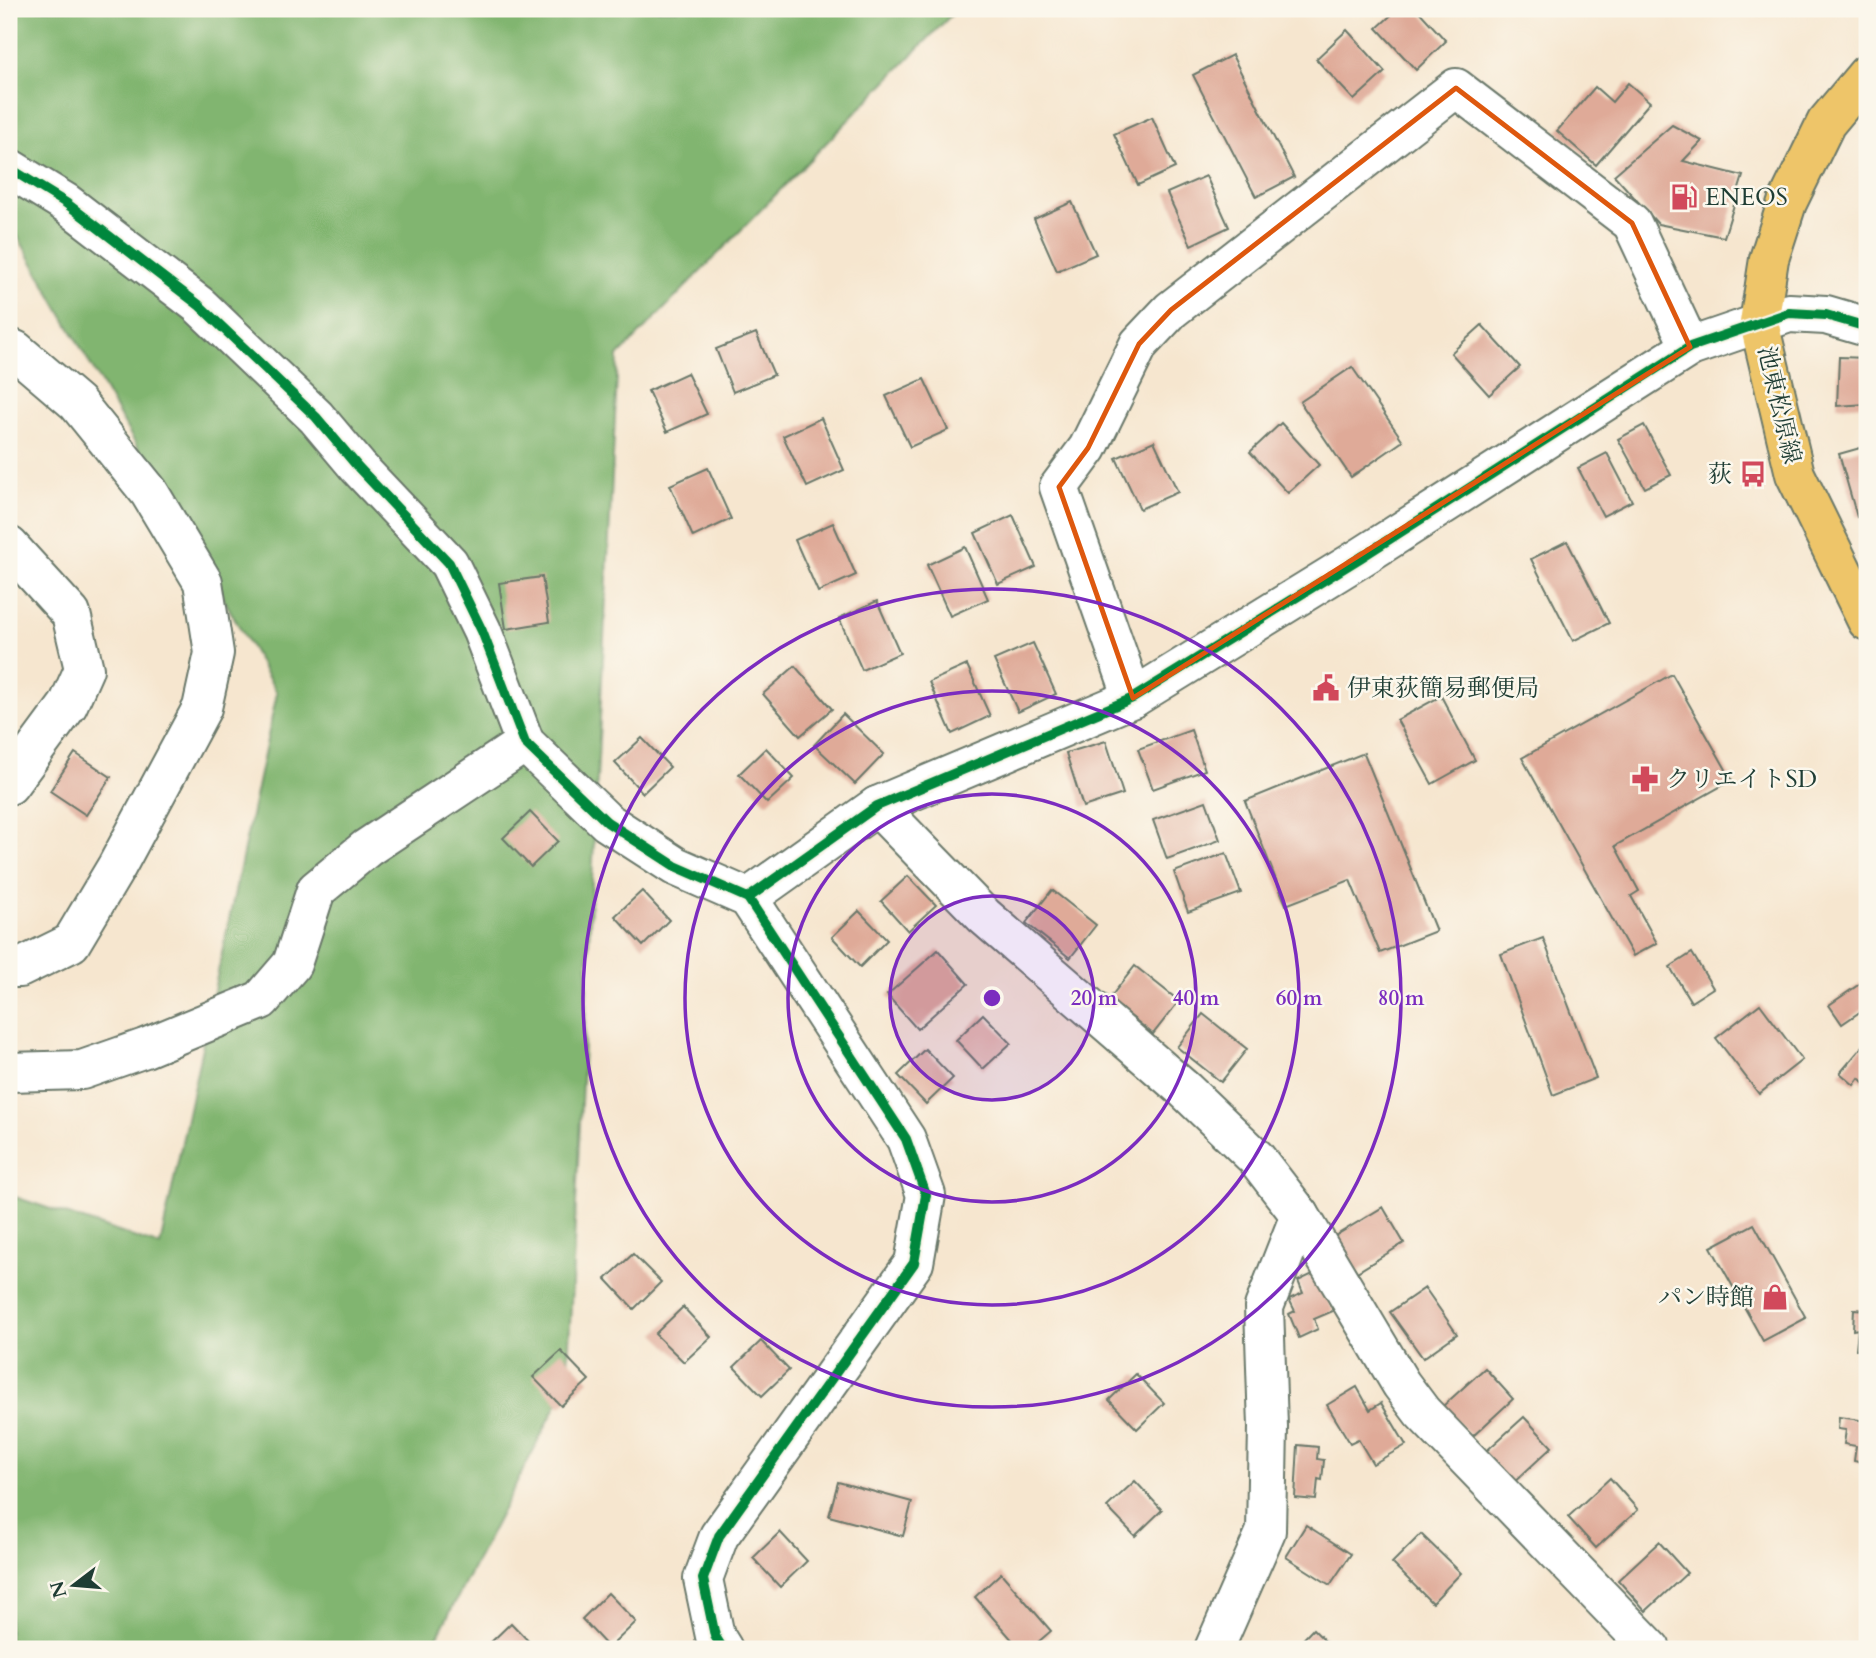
<svg xmlns="http://www.w3.org/2000/svg" width="1876" height="1658" font-family="Cardo,'Noto Serif JP',serif">
<style>
.forest{fill:#81b570;stroke:#507952;stroke-width:2}
.building{fill:#dfaa98}
.lines{fill:none;stroke-linecap:round;stroke-linejoin:round}
.minor-casing{stroke:#6a786a;stroke-width:42}
.major-casing{stroke:#6a786a;stroke-width:42}
.minor{stroke:#fff;stroke-width:38}
.major{stroke:#eec569;stroke-width:38}
.cycleway-casing{stroke:#fbf7ec;stroke-width:15}
.cycleway{stroke:#00873e;stroke-width:10}
.marked{fill:none;stroke:#de580e;stroke-width:5;stroke-linejoin:round}
.ring{fill:none;stroke:#7b2cbf;stroke-width:3.5}
.labels{text-anchor:middle;dominant-baseline:central;stroke-width:5;stroke-linejoin:round;paint-order:stroke}
.poi-label{font-size:24px;fill:#1f3d34;stroke:#fbf7ec;text-anchor:start}
.street-label{font-size:24px;fill:#1f3d34;stroke:#fbf7ec}
.centre{fill:#7b2cbf;stroke:#fbf7ec;stroke-width:3.5}
.ring-label{font-size:21px;text-anchor:middle;font-weight:bold;fill:#7b2cbf;stroke:#fbf7ec;stroke-width:5;stroke-linejoin:round;paint-order:stroke}
</style>
<rect width="100%" height="100%" fill="#fbf7ec"/>
<filter id="ink" filterUnits="userSpaceOnUse"><feTurbulence type="fractalNoise" baseFrequency=".0143" numOctaves="2"/><feDisplacementMap in="SourceGraphic" scale="14" xChannelSelector="R" yChannelSelector="G"/><feConvolveMatrix kernelMatrix="1 2 1 2 8 2 1 2 1" color-interpolation-filters="sRGB"/></filter>
<filter id="wash" filterUnits="userSpaceOnUse"><feTurbulence type="fractalNoise" baseFrequency=".00686" numOctaves="4" result="noise"/><feDisplacementMap in="SourceGraphic" scale="28" xChannelSelector="R" yChannelSelector="G"/><feGaussianBlur stdDeviation="1.57" result="paint"/><feColorMatrix in="noise" values="0 0 0 0 0 0 0 0 0 0 0 0 0 0 0 0 0 1.4 0 .05"/><feComposite in="paint" operator="in"/></filter>
<g filter="url(#wash)">
<rect width="100%" height="100%" fill="#f6e6cf"/>
<!-- forest -->
<polygon class="forest" points="9,9 957,9 618,356 567,1385 431,1649 9,1649 9,1195 160,1246 277,693 9,221"/>
<g id="blocks">
<!-- building -->
<g class="building">
<polygon points="1398,9 1417,9 1446,41 1416,70 1377,28"/>
<polygon points="1347,30 1385,72 1354,100 1316,59"/>
<polygon points="1232,55 1294,177 1256,197 1193,75"/>
<polygon points="1628,83 1650,102 1596,165 1557,131 1595,87 1612,102"/>
<polygon points="1152,117 1175,168 1138,185 1114,134"/>
<polygon points="1672,125 1702,141 1683,161 1743,176 1724,237 1658,224 1614,175"/>
<polygon points="1206,176 1229,227 1191,245 1167,193"/>
<polygon points="1072,202 1096,254 1057,271 1034,219"/>
<polygon points="1482,325 1520,367 1489,395 1451,353"/>
<polygon points="756,333 774,375 733,392 716,349"/>
<polygon points="1839,357 1867,358 1867,404 1837,406"/>
<polygon points="1352,367 1403,441 1351,477 1300,402"/>
<polygon points="687,373 707,414 667,432 648,391"/>
<polygon points="924,379 948,430 910,447 886,396"/>
<polygon points="821,418 844,470 807,487 783,436"/>
<polygon points="1281,423 1319,465 1288,493 1250,452"/>
<polygon points="1644,425 1671,475 1645,488 1618,439"/>
<polygon points="1154,441 1178,492 1140,509 1116,458"/>
<polygon points="1867,446 1867,514 1857,517 1839,454"/>
<polygon points="1607,453 1632,501 1603,516 1578,468"/>
<polygon points="708,468 731,519 693,537 670,485"/>
<polygon points="1013,515 1036,567 998,584 975,533"/>
<polygon points="833,523 856,575 818,592 795,540"/>
<polygon points="1567,541 1609,623 1573,641 1531,559"/>
<polygon points="965,547 988,599 950,616 927,565"/>
<polygon points="542,577 549,622 506,629 499,583"/>
<polygon points="877,601 900,653 862,670 839,618"/>
<polygon points="1033,643 1056,694 1018,712 994,660"/>
<polygon points="967,665 990,716 952,734 929,682"/>
<polygon points="795,666 832,709 800,736 763,694"/>
<polygon points="1672,674 1732,780 1615,846 1639,891 1631,896 1657,943 1633,956 1522,758"/>
<polygon points="1441,696 1475,760 1432,784 1397,720"/>
<polygon points="843,714 884,754 855,784 814,745"/>
<polygon points="1191,730 1205,770 1153,789 1138,749"/>
<polygon points="642,738 670,767 643,793 615,763"/>
<polygon points="1106,741 1123,794 1083,807 1066,753"/>
<polygon points="766,748 794,778 767,803 739,774"/>
<polygon points="75,753 111,777 86,815 50,791"/>
<polygon points="1364,753 1436,931 1380,953 1350,880 1286,905 1245,801"/>
<polygon points="1206,801 1220,840 1167,859 1153,820"/>
<polygon points="530,812 558,841 531,867 503,838"/>
<polygon points="1226,853 1241,893 1188,912 1174,872"/>
<polygon points="908,876 936,905 908,931 881,901"/>
<polygon points="1052,890 1096,925 1070,958 1026,923"/>
<polygon points="642,891 669,920 643,946 615,916"/>
<polygon points="859,911 887,940 860,967 832,937"/>
<polygon points="1543,938 1596,1078 1553,1095 1501,954"/>
<polygon points="938,950 968,984 917,1029 887,995"/>
<polygon points="1692,953 1713,988 1691,1002 1670,967"/>
<polygon points="1135,966 1179,1001 1153,1034 1109,999"/>
<polygon points="1867,979 1867,1007 1842,1024 1829,1005"/>
<polygon points="1760,1004 1802,1060 1759,1094 1716,1038"/>
<polygon points="983,1014 1011,1043 983,1069 956,1040"/>
<polygon points="1203,1014 1247,1049 1221,1082 1177,1047"/>
<polygon points="1867,1041 1867,1083 1866,1085 1859,1078 1854,1085 1840,1073"/>
<polygon points="925,1049 953,1078 926,1104 898,1075"/>
<polygon points="1383,1207 1404,1243 1357,1272 1335,1236"/>
<polygon points="1754,1224 1806,1318 1763,1341 1711,1247"/>
<polygon points="633,1254 661,1282 634,1309 606,1279"/>
<polygon points="1317,1272 1333,1311 1314,1319 1318,1329 1299,1338 1289,1314 1295,1311 1289,1299 1303,1293 1298,1281"/>
<polygon points="1425,1288 1457,1334 1423,1358 1390,1312"/>
<polygon points="683,1307 711,1337 684,1362 655,1334"/>
<polygon points="1854,1309 1867,1310 1867,1364 1863,1364 1864,1349 1856,1349 1858,1329 1853,1330"/>
<polygon points="761,1341 789,1370 762,1396 734,1367"/>
<polygon points="561,1351 589,1380 561,1406 533,1377"/>
<polygon points="1485,1368 1513,1399 1472,1437 1443,1406"/>
<polygon points="1136,1374 1164,1403 1137,1429 1109,1400"/>
<polygon points="1357,1387 1370,1410 1381,1403 1406,1445 1373,1464 1358,1439 1350,1443 1327,1405"/>
<polygon points="1524,1417 1552,1447 1510,1486 1483,1454"/>
<polygon points="1839,1417 1867,1421 1867,1464 1854,1461 1856,1446 1844,1444 1846,1430 1838,1429"/>
<polygon points="1298,1445 1318,1447 1317,1459 1324,1460 1322,1480 1318,1479 1316,1500 1295,1498"/>
<polygon points="1610,1478 1638,1510 1596,1548 1568,1517"/>
<polygon points="1135,1481 1162,1510 1135,1536 1107,1507"/>
<polygon points="838,1482 912,1502 903,1536 829,1516"/>
<polygon points="1306,1525 1351,1554 1330,1585 1286,1557"/>
<polygon points="780,1532 807,1561 780,1587 753,1558"/>
<polygon points="1421,1534 1461,1573 1432,1603 1392,1563"/>
<polygon points="1659,1542 1687,1573 1646,1611 1618,1580"/>
<polygon points="1001,1573 1051,1631 1030,1649 1020,1649 975,1597"/>
<polygon points="608,1593 636,1622 609,1648 582,1619"/>
<polygon points="511,1623 536,1649 484,1649"/>
<polygon points="1313,1629 1333,1649 1294,1649"/>
</g>
</g>
</g>
<g filter="url(#ink)">
<use href="#blocks" fill-opacity="0" stroke="#6a786a" stroke-width="2"/>
<g class="lines">
<!-- minor casing -->
<g class="minor-casing">
<g id="minor">
<polyline points="9,168 66,203 199,305 316,417 358,467 449,563 482,631 525,743 607,822 675,866 748,898 906,1139 926,1195 914,1263 719,1536 703,1579 715,1636 723,1649"/>
<polyline points="9,348 15,350 77,403 149,492 203,582 214,653 202,708 117,866 71,943 20,968 9,968"/>
<polyline points="9,546 71,614 84,669 68,705 9,785"/>
<polyline points="1133,698 1059,487 1088,448 1139,344 1171,310 1456,88 1632,223 1690,347"/>
<polyline points="877,806 984,916 1185,1090 1256,1158 1300,1215 1401,1384 1422,1412 1651,1649"/>
<polyline points="748,898 877,806 1133,698 1360,558 1690,347 1789,313 1826,315 1867,327"/>
<polyline points="9,1072 82,1070 145,1048 261,1000 292,964 316,890 367,848 525,743"/>
<polyline points="1214,1649 1266,1531 1268,1427 1264,1307 1300,1215"/>
</g>
</g>
<!-- major casing -->
<g class="major-casing">
<polyline id="major" points="1867,74 1826,123 1787,203 1769,259 1759,323 1795,474 1867,621"/>
</g>
<!-- minor -->
<use href="#minor" class="minor"/>
<!-- major -->
<use href="#major" class="major"/>
<!-- cycleway casing -->
<g class="cycleway-casing">
<g id="cycleway">
<polyline points="9,168 66,203 199,305 316,417 358,467 449,563 482,631 525,743 607,822 675,866 748,898 906,1139 926,1195 914,1263 719,1536 703,1579 715,1636 723,1649"/>
<polyline points="748,898 877,806 1133,698 1360,558 1690,347 1789,313 1826,315 1867,327"/>
</g>
</g>
<!-- cycleway -->
<use href="#cycleway" class="cycleway"/>
</g>
</g>
<!-- marked area -->
<path class="marked" d="M1456,88L1632,223L1690,347L1133,698L1059,487L1088,448L1139,344L1171,310Z"/>
<!-- distance rings -->
<circle cx="992" cy="998" r="102" fill="#7b2cbf" fill-opacity=".12"/>
<g class="ring">
<circle cx="992" cy="998" r="102"/>
<circle cx="992" cy="998" r="204"/>
<circle cx="992" cy="998" r="307"/>
<circle cx="992" cy="998" r="409"/>
</g>
<!-- icons -->
<defs>
<g id="fuel-bare" transform="scale(2.1)"><path d="M-5.5-6h7V0h2V4h1.3V-2.5L3-4.5l.8-.8L6-3V5H2.5V1h-1V6h-7ZM-4.2-4.7v3.2H.2V-4.7Z" fill="#d1495b" stroke="#fbf7ec" stroke-width="2.5" paint-order="stroke"/></g>
<g id="bus-bare" transform="scale(2.1)"><path d="M-5-6H5V4H4V6H2V4H-2V6H-4V4H-5ZM-3.5-4V0h7V-4ZM-3.5 1.2v1.5H-2V1.2ZM2 1.2v1.5H3.5V1.2Z" fill="#d1495b" stroke="#fbf7ec" stroke-width="2.5" paint-order="stroke"/></g>
<g id="civic-bare" transform="scale(2.1)"><path d="M-.6-6.5H3V-4.5H.6V-3L4-1V1h2V6H-6V1h2V-1L-.6-3ZM-1.2 2.5V6h2.4V2.5Z" fill="#d1495b" stroke="#fbf7ec" stroke-width="2.5" paint-order="stroke"/></g>
<g id="pharmacy-bare" transform="scale(2.1)"><path d="M-2-6h4v4h4v4h-4v4h-4v-4h-4v-4h4Z" fill="#d1495b" stroke="#fbf7ec" stroke-width="2.5" paint-order="stroke"/></g>
<g id="shop-bare" transform="scale(2.1)"><path d="M-5-2.5h2.3a2.7 3.5 0 0 1 5.4 0H5L5.5 6h-11ZM-1.5-2.5h3a1.5 2.3 0 0 0-3 0Z" fill="#d1495b" stroke="#fbf7ec" stroke-width="2.5" paint-order="stroke"/></g>
</defs>
<g fill-rule="evenodd">
<use href="#fuel-bare" x="1684" y="197"/>
<use href="#bus-bare" x="1753" y="474"/>
<use href="#civic-bare" x="1326" y="688"/>
<use href="#pharmacy-bare" x="1645" y="779"/>
<use href="#shop-bare" x="1775" y="1297"/>
</g>
<g class="labels">
<!-- poi labels -->
<g class="poi-label">
<text x="1705" y="197">ENEOS</text>
<text x="1732" y="474" text-anchor="end">荻</text>
<text x="1347" y="688">伊東荻簡易郵便局</text>
<text x="1666" y="779">クリエイトSD</text>
<text x="1754" y="1297" text-anchor="end">パン時館</text>
</g>
<!-- street labels -->
<g class="street-label">
<text transform="translate(1779 405) rotate(77)">池東松原線</text>
</g>
</g>
<circle cx="992" cy="998" r="10" class="centre"/>
<g class="ring-label">
<text x="1094" y="1005">20 m</text>
<text x="1196" y="1005">40 m</text>
<text x="1299" y="1005">60 m</text>
<text x="1401" y="1005">80 m</text>
</g>
<!-- margin -->
<rect width="1876" height="1658" fill="none" stroke="#fbf7ec" stroke-width="35"/>
<!-- north arrow -->
<g transform="translate(74 1585) rotate(254)" stroke="#fbf7ec" stroke-width="5" paint-order="stroke">
<path d="M0-5L12 26L0 18L-12 26Z" fill="#1f3d34"/>
<text y="-10" font-size="19" font-weight="bold" text-anchor="middle" fill="#1f3d34">N</text>
</g>
</svg>
